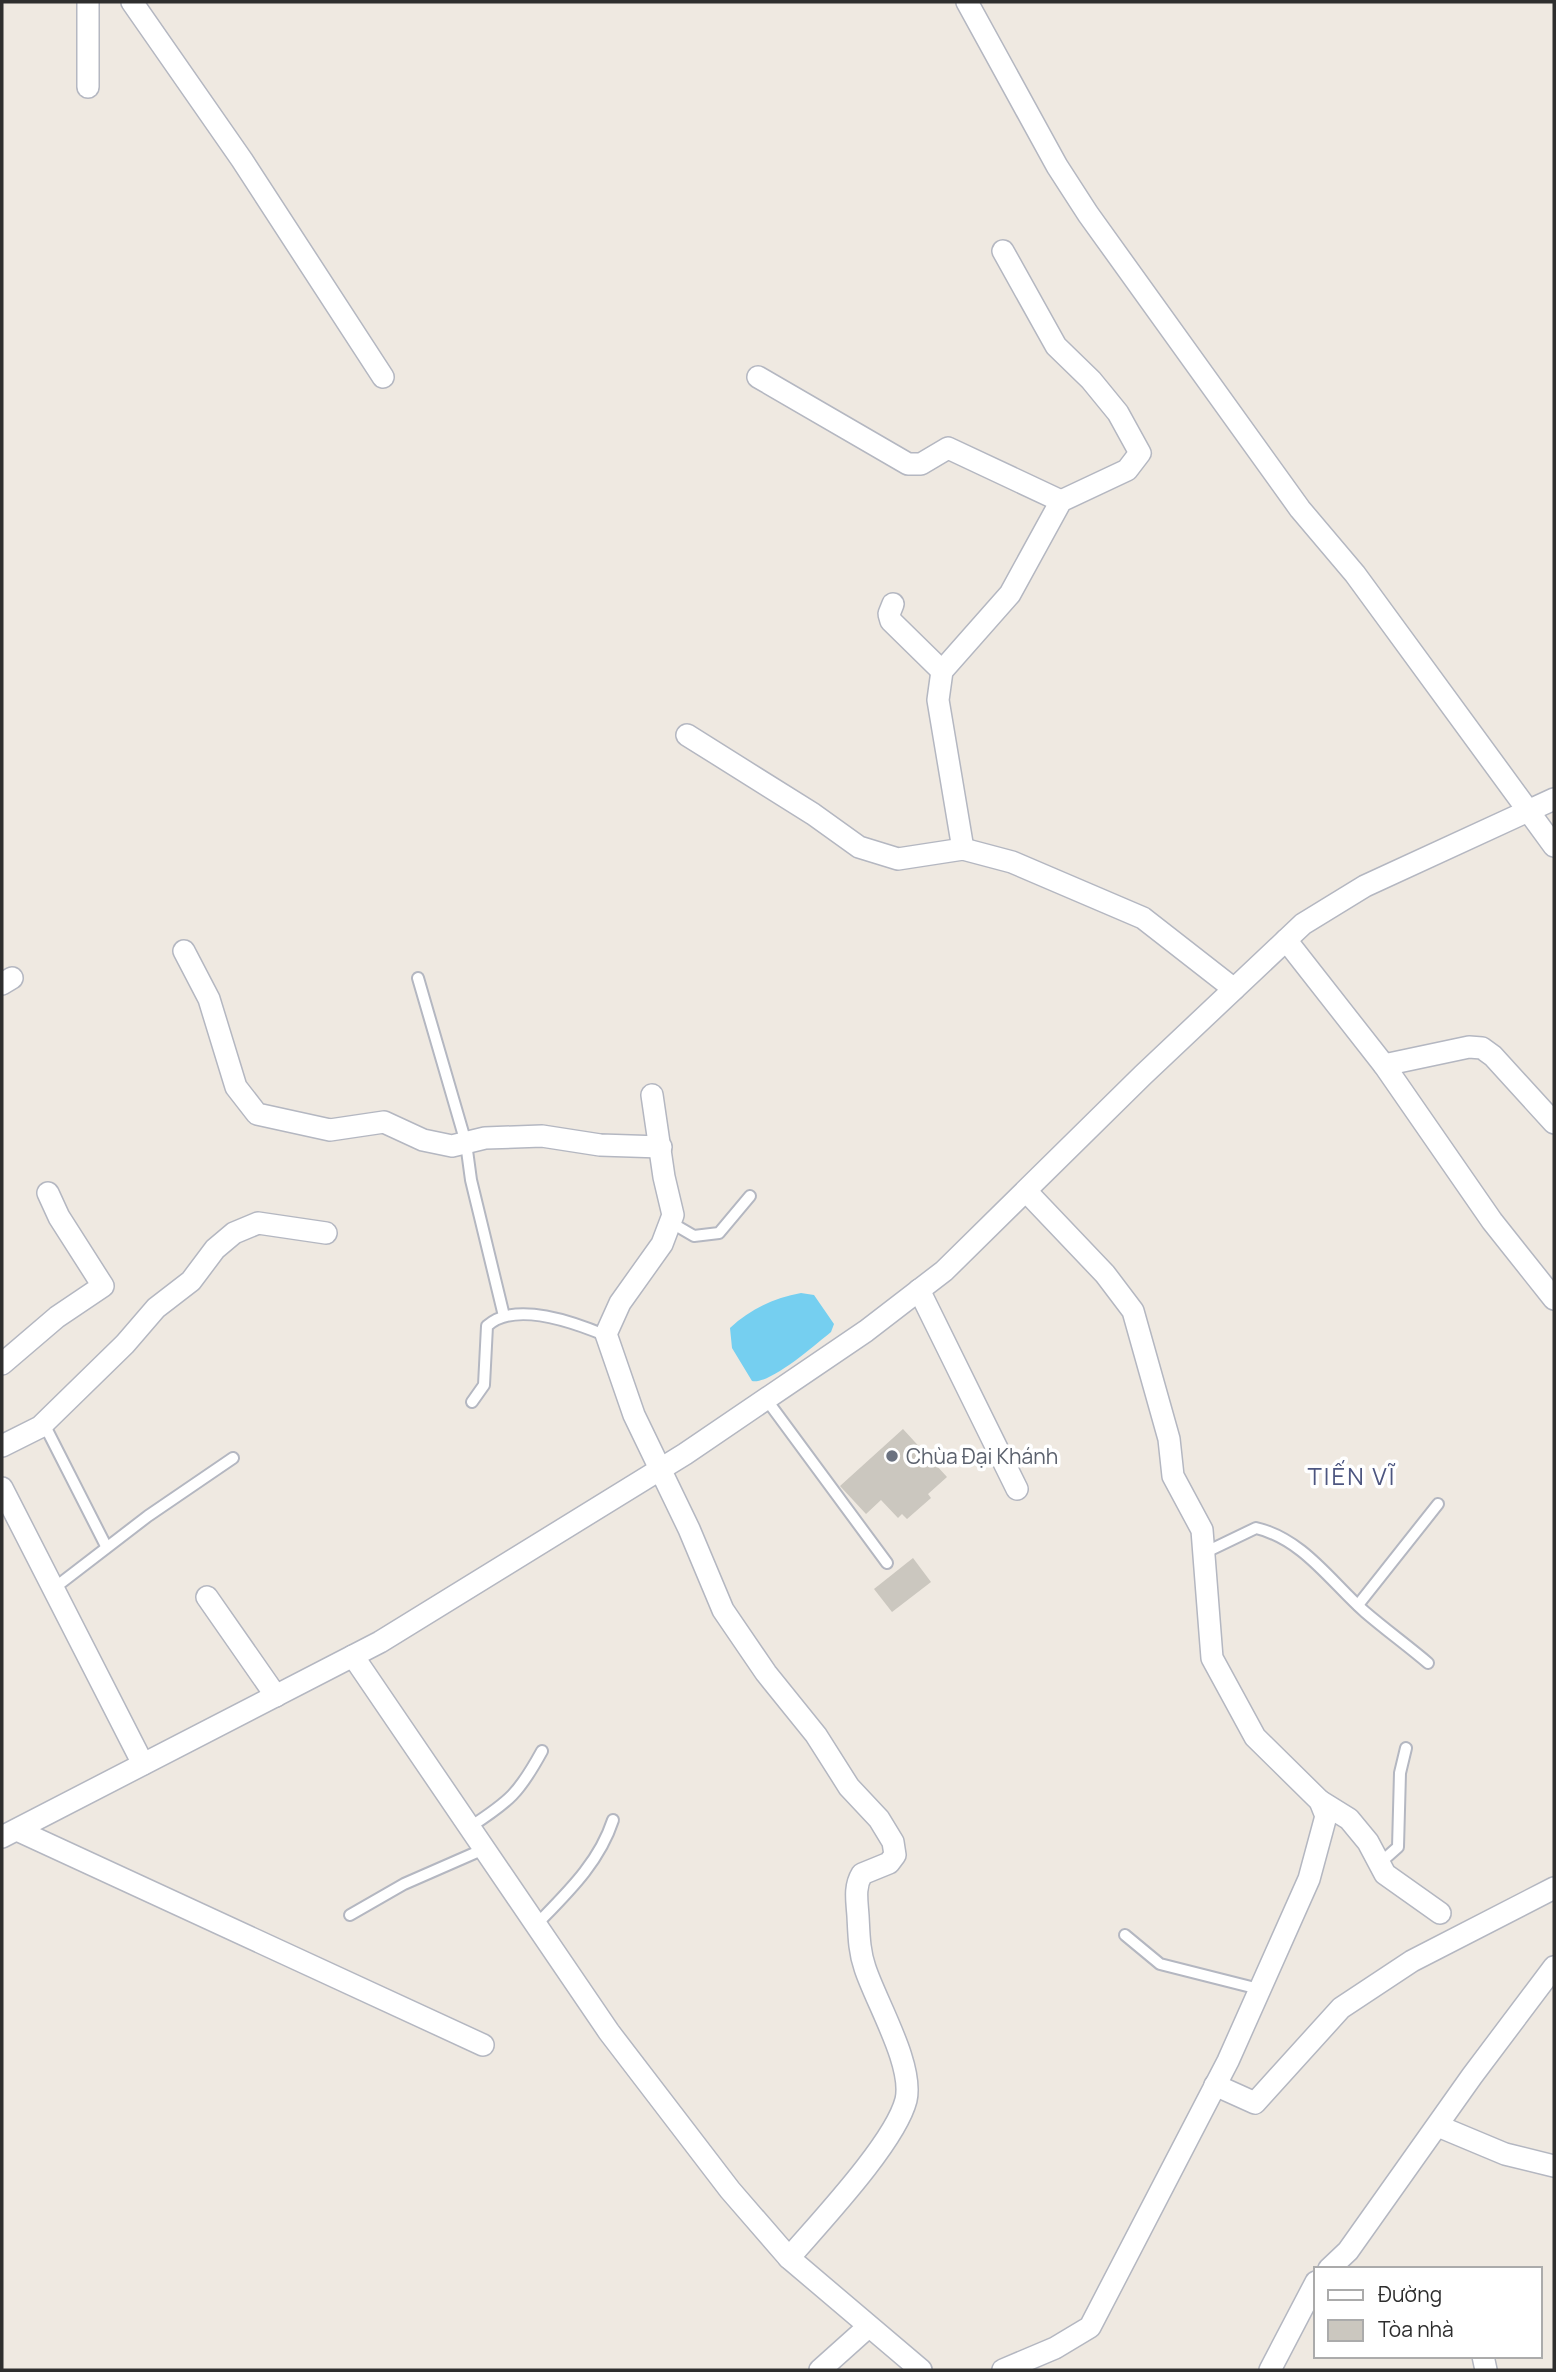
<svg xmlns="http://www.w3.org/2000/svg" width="1556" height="2372" font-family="Manrope,sans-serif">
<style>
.water{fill:#75cff0}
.building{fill:#cbc7bf}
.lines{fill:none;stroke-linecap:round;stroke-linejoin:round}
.service-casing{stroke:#b4b7c1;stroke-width:14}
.minor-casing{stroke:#b4b7c1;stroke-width:24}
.service{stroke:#fff;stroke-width:10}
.minor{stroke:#fff;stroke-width:21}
.worship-dot{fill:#6b7280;stroke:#fff;stroke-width:2.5}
.labels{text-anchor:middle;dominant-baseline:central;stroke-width:7;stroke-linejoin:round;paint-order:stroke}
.worship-label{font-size:21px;fill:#5b616d;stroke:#fff;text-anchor:start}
.quarter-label{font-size:24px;letter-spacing:2px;fill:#4d5680;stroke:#fff}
</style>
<rect width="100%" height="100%" fill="#efe9e1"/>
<!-- water -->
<path class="water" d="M801,1293L814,1295L834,1324L831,1332C816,1344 770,1385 752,1381L732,1348L730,1328C750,1309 774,1298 801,1293Z"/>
<!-- building -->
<g class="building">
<polygon points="903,1429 947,1477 928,1494 931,1498 907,1519 902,1514 898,1518 881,1500 866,1514 840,1486"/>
<polygon points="913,1558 931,1582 892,1612 874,1589"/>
</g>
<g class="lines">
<!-- service casing -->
<g class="service-casing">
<g id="service">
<polyline points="418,978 466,1143 471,1180 504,1316"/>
<polyline points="670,1222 694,1236 719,1233 750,1196"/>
<polyline points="766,1399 887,1563"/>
<path d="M472,1402L484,1385L487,1326C515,1300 576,1323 607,1336"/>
<polyline points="44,1424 106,1546"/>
<path d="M1204,1553L1256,1528C1303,1539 1331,1582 1365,1612C1386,1630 1408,1646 1428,1663"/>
<polyline points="53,1589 148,1516 233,1458"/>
<polyline points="1358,1605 1438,1504"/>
<path d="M470,1827C510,1801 519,1793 542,1751"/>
<polyline points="1380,1863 1398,1847 1400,1773 1406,1748"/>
<polyline points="350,1915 404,1884 484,1849"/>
<path d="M536,1925C567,1893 599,1863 613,1820"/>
<polyline points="1125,1935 1160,1964 1259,1989"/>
</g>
</g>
<!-- minor casing -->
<g class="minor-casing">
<g id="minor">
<polyline points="88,2 88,87"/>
<polyline points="132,2 242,160 383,377"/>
<polyline points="967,2 1057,166 1088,214 1300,509 1355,574 1554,846"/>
<polyline points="758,377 908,464 921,464 948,448 1061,501"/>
<polyline points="893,604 889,614 891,621 942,671"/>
<polyline points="687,735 813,814 859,847 898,859 963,849 1012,862 1143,918 1234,989"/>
<polyline points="963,849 938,700 942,671 1010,594 1061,501 1127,470 1140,453 1118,413 1091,380 1056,346 1003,251"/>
<polyline points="1286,940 1384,1065 1492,1221 1554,1299"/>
<polyline points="184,951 209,999 236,1087 257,1114 330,1130 384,1122 423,1140 452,1146 485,1138 542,1136 600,1145 661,1147"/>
<polyline points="2,984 12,978"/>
<polyline points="1384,1065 1469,1047 1482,1048 1493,1056 1554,1123"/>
<path d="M652,1095L664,1177L673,1215L662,1244L620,1303L606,1334L634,1415L689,1529L723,1610L766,1673L816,1735L849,1787L879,1819L893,1842L895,1855L889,1863L862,1874C854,1887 857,1901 858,1916C859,1934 859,1951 865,1968C876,2002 914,2065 906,2100C895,2143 819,2223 789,2258"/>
<polyline points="919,1290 1017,1489"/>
<polyline points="2,1364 57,1317 103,1286 59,1217 48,1193"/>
<polyline points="2,1446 40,1427 125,1344 156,1308 191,1281 215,1249 234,1233 258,1223 326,1233"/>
<polyline points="2,1488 143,1764"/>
<polyline points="207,1597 276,1696"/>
<polyline points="353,1656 609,2032 730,2190 789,2258 921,2370"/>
<polyline points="1320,1801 1349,1819 1368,1842 1385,1874 1440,1913"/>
<polyline points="17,1830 483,2045"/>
<polyline points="2,1837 380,1642 685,1454 866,1331 944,1271 1143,1075 1303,924 1365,886 1554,799"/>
<polyline points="1215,2085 1255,2103 1341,2008 1412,1961 1554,1888"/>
<polyline points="1438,2126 1505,2154 1554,2166"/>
<polyline points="1329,2269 1348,2251 1472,2076 1554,1967"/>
<polyline points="1483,2356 1486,2370"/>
<polyline points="820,2370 868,2327"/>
<polyline points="1003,2370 1055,2348 1090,2327 1228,2061 1309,1879 1326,1816 1320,1801 1255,1737 1212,1658 1202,1530 1173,1476 1169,1439 1133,1311 1105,1274 1026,1191"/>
<polyline points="1270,2370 1316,2282"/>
</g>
</g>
<!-- service -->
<use href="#service" class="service"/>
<!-- minor -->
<use href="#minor" class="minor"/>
</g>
<!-- markers -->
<circle class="worship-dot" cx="892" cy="1456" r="7"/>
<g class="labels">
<!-- worship labels -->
<g class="worship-label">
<text x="906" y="1456">Chùa Đại Khánh</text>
</g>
<!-- quarter labels -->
<g class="quarter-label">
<text x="1352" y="1475">TIẾN VĨ</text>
</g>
</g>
<!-- border -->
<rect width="1556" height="2372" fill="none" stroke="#2e2e2e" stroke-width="7"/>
<!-- legend -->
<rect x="1314" y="2267" width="228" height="91" fill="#ffffff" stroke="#ababab" stroke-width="2"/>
<rect x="1328" y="2290" width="35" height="10" fill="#ffffff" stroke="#ababab" stroke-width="2"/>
<text x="1378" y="2302" font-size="21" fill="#2e2e2e">Đường</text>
<rect x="1328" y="2320" width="35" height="21" fill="#cbc7bf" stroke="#ababab" stroke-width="2"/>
<text x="1378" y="2337" font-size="21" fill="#2e2e2e">Tòa nhà</text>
</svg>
